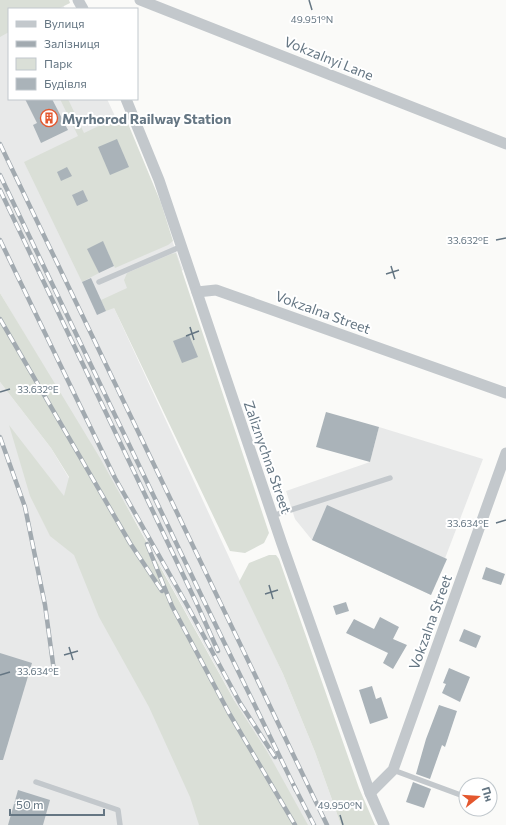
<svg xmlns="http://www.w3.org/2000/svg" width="506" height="825" font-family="Commissioner,sans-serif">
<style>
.built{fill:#e8e9e9}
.green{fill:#dadfd7}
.building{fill:#aab3b9}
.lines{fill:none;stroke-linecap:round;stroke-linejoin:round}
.service{stroke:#c3c8cc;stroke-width:5.5}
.minor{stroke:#c3c8cc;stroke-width:11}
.rail-casing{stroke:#a2aab0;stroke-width:4.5}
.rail{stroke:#fff;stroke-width:3;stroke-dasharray:9;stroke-linecap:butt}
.ticks{fill:none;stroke:#657683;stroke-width:1.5}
.labels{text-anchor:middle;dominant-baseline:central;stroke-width:4;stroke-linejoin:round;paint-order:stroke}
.street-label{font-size:14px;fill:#657683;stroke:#fff}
.poi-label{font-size:14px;font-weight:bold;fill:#657683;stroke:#fff;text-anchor:start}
.ticks-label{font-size:10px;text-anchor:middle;fill:#657683;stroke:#fff;stroke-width:4;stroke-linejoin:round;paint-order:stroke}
</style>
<rect width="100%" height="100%" fill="#fafaf8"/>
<!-- built -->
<g class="built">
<polygon points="0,0 61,0 65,9 9,9 9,99 107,99 169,232 183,270 114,308 283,674 315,752 341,825 305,825 267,751 236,703 135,520 0,293"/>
<polygon points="0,382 51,448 277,825 0,825"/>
<polygon points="379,427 483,459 431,595 312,540 295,519 286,491 370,462"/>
</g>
<!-- green -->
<g class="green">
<polygon points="0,0 69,0 70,3 58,9 9,9 9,32 0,37"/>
<polygon points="60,99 68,99 84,133 124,114 161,203 173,241 168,245 115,268 103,242 88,249 99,273 82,282 24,162 78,136"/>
<polygon points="176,253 269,533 264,543 245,553 230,551 114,308 106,311 101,300 127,288 124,280 127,273 171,254"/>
<polygon points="0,293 100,458 234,700 267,751 308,825 199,825 190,797 149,707 99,617 74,555 50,536 30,496 9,425 64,496 69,477 51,448 0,382"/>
<polygon points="269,555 276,555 279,559 359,788 375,825 341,825 315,752 283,674 239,582 249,563"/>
</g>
<!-- building -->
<g class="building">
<polygon points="25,99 52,99 68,130 41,143 33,125 37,123"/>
<polygon points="117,139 129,167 110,175 98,147"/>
<polygon points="67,167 72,176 61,181 57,172"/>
<polygon points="83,190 88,201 77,206 72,195"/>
<polygon points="103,241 114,266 99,273 87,249"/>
<polygon points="91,278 106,311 97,315 82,282"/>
<polygon points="189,335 198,357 182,363 173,341"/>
<polygon points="326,412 379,427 370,462 316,447"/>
<polygon points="327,505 447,559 431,595 312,540"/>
<polygon points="486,567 505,574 501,585 482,579"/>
<polygon points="346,602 349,611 336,615 333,606"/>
<polygon points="380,617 399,627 393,639 407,645 393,669 383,663 388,653 346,633 354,619 374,629"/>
<polygon points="464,629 481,636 476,648 459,641"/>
<polygon points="0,653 32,663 3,760 0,760"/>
<polygon points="449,668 470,677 460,702 442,693 446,684 443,683"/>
<polygon points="372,686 376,699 381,697 388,718 370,724 359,690"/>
<polygon points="439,705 457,711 445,747 442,745 430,779 416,774 426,739"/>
<polygon points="413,782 431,789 424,808 406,802"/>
<polygon points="18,790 50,800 43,825 8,825"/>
</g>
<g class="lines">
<!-- service -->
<g class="service">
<polyline points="99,282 180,247"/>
<polyline points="272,516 390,478"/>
<polyline points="393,770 466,797"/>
<polyline points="36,782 118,810 120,825"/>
</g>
<!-- minor -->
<g class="minor">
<polyline points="78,0 83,9"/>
<polyline points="140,0 506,144"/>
<polyline points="126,99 159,180 282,544 370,793 384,825"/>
<polyline points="197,292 216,290 506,393"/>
<polyline points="370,793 393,770 506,453"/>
</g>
<!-- rail casing -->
<g class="rail-casing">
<g id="rail">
<polyline points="0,144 327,825"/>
<polyline points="0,175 203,599 296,790"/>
<polyline points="0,190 196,602 218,651"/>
<polyline points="0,240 115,478 187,605 240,703 275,757"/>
<polyline points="0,319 130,543 162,591"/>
<polyline points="0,437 25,507 45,605 54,671"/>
<polyline points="147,544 172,606 229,713 295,825"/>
<polyline points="294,786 314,825"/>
</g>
</g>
<!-- rail -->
<use href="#rail" class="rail"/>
</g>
<!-- ticks -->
<path class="ticks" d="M309,0L312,10M496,240L506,238M391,266L395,279M386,274L399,270M190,327L194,340M186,336L199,331M0,392L10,389M496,523L506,520M269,585L273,599M265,594L278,590M69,647L73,660M64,655L78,651M0,675L10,672M340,815L343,825"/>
<!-- icons -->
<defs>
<g id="building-ring" transform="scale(0.9)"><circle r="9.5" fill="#fff" stroke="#e4572e" stroke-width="1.5"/><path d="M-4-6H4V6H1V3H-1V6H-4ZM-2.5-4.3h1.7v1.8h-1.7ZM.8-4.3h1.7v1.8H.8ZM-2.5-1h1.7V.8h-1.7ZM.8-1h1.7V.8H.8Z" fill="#e4572e"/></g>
</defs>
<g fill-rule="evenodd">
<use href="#building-ring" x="49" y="118"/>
</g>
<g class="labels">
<!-- street labels -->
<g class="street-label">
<text transform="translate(329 58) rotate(22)">Vokzalnyi Lane</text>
<text transform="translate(323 312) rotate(20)">Vokzalna Street</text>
<text transform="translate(268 457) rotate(71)">Zaliznychna Street</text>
<text transform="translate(430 622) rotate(-70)">Vokzalna Street</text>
</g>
<!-- poi labels -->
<g class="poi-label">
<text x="62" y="118">Myrhorod Railway Station</text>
</g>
</g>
<g class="ticks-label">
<text x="312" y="23">49.951°N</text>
<text x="468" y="244">33.632°E</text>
<text x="38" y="393">33.632°E</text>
<text x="468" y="527">33.634°E</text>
<text x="38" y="675">33.634°E</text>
<text x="340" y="809">49.950°N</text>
</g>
<!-- legend -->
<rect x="8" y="8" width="130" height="92" fill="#ffffff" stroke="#c1c8cd"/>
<rect x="16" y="21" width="20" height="6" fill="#c3c8cc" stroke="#c1c8cd"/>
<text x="44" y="28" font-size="12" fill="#657683">Вулиця</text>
<rect x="16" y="41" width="20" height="6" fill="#a2aab0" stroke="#c1c8cd"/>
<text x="44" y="48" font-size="12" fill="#657683">Залізниця</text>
<rect x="16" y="58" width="20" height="12" fill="#dadfd7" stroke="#c1c8cd"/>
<text x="44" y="68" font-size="12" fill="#657683">Парк</text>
<rect x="16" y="78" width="20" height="12" fill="#aab3b9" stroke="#c1c8cd"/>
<text x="44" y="88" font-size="12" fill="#657683">Будівля</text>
<!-- north arrow -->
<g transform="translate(478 797) rotate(73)"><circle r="19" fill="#ffffff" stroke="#c1c8cd"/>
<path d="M0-3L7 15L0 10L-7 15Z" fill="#e4572e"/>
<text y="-6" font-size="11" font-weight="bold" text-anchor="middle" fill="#657683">Пн</text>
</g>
<!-- scale -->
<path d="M10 809v6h94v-6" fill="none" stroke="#657683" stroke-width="2"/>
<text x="16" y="809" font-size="12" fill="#657683" stroke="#ffffff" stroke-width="3" paint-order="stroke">50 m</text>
</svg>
